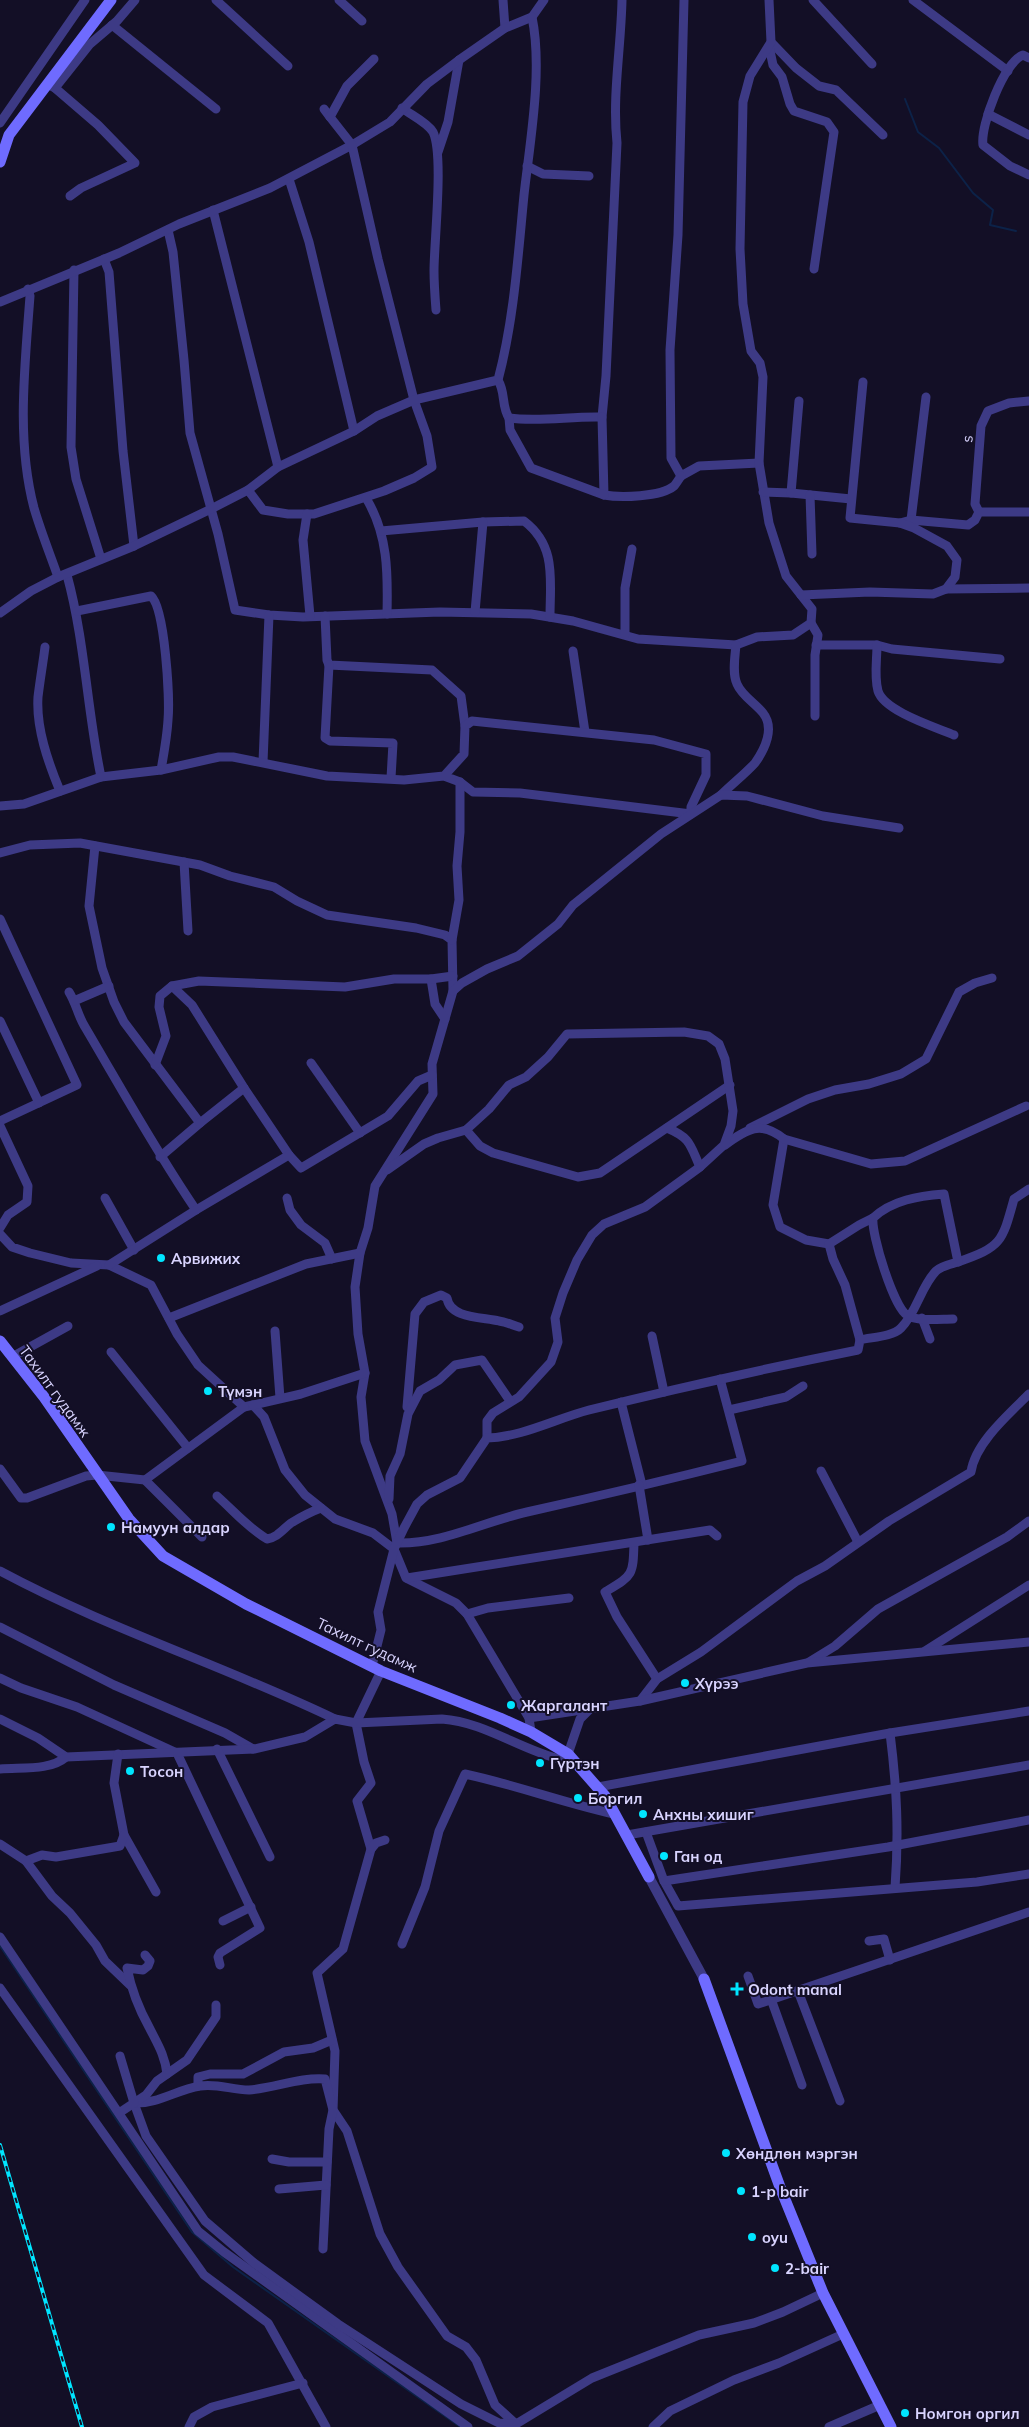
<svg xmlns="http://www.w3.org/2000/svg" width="1029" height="2427" font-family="Mulish,sans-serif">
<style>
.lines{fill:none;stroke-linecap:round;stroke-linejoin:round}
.stream{stroke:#0c2248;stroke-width:2}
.minor{stroke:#3d3a85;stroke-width:9}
.tertiary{stroke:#3d3a85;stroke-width:10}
.secondary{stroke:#6f6bff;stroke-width:11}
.rail-casing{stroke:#00e5ff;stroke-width:4}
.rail{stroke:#130f26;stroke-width:2;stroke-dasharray:5.5;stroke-linecap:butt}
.poi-dot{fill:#00e5ff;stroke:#130f26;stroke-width:2}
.labels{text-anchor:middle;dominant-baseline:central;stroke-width:4;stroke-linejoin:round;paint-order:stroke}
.street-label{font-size:15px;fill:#d9d4ff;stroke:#130f26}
.poi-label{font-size:15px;font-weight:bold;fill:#d9d4ff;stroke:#130f26;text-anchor:start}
</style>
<rect width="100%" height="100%" fill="#130f26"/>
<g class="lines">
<!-- stream -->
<g class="stream">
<polyline points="905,99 918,132 939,148 973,193 993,210 990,225 1016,231"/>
<polyline points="0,1946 192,2232 233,2267 459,2426"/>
</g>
<!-- minor -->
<g class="minor">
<polyline points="216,0 288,66"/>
<polyline points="339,0 362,21"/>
<polyline points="503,0 505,28"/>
<polyline points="684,0 678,235 670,350 671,458 681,476 699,466 759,463"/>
<polyline points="813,0 872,64"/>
<polyline points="913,0 1008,71"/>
<polyline points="112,25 216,109"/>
<polyline points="771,42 796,68 819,86 836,90 883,135"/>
<polyline points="769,46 773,65 782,77 790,104 794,111 827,122 834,132 814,269"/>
<path d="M1029,58L1023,55C1004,62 980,126 983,145L1010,166L1029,175"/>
<polyline points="51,86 55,88 90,44 117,21 135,0"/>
<polyline points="55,88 98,125 135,163 81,188 70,196"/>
<path d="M402,108C411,115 427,122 433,132C444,154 434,242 434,271C434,284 435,297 436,310"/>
<polyline points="324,109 330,117"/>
<polyline points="988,114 1029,135"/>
<polyline points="0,123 85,0"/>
<polyline points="438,152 448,122 459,60"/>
<polyline points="527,166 543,174 589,176"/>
<polyline points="289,179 309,242 354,431"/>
<polyline points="213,210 278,467"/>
<polyline points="168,230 173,252 184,360 190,433 218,534 235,610 269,615 303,617 440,612 531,614 573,621 638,639 736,645 757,637 793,635 811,623 812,609 786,576 769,523 759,463 763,377 760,363 751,351 743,304 740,249 743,102 750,76 771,42 769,0"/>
<polyline points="104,259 109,272 123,451 134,546"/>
<polyline points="74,270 71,447 76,479 101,559"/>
<path d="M28,289L30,296C25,365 16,440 34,508C41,532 50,554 58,577"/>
<polyline points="0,302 119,253 179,224 270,188 352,145 390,122 427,84 459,60 505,28 532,17 544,0"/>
<path d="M498,380C506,393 501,406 509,418C540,422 571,416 602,417L606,376L617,143C612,96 621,48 622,0"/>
<path d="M602,417L604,495C620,498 661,497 674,486C676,484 679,479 681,476"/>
<polyline points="509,418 510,430 531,468 604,495"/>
<polyline points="248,490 263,510 288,514 314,514 384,491 414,478 432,467 427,436 414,400 378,259 352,145 330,117 347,86 374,59"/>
<polyline points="763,492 791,493 799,401"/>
<polyline points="791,493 851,499"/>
<polyline points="810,495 812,554"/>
<path d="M366,498C388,534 388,573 387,614"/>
<polyline points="979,512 975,504 981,426 988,411 1009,403 1029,401"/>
<polyline points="307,514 303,540 310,616"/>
<polyline points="911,520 926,397"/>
<path d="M483,522L524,521C557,546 550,580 550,617"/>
<polyline points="900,523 911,520 968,525 975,520 979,512 1029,512"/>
<polyline points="381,531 483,522 475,612"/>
<path d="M67,575C85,641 87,710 101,777"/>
<polyline points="946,589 1029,588"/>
<polyline points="801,595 870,592 933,594 946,589 955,577 957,560 947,546 914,528 900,523 850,518 863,382"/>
<path d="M77,611L151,596C165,608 170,699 168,720C167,737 164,753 161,770"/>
<path d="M0,613L31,591L58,577L134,546L211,509L248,490L278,467L354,431L377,416L414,400L498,380C514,320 518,256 524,195C530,141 543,70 532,17"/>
<polyline points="325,616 327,660 329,665 432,670 461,696 465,726"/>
<polyline points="811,623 818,635 815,655 815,716"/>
<polyline points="625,634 625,588 632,549"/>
<polyline points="816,645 877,645 892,649 1000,659"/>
<path d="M877,645C877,659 874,677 878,691C884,711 935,727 954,735"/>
<path d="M45,647C43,663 40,680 38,697C36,728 48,762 60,791"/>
<polyline points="573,651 585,732"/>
<polyline points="329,665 325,738 330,741 393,743 391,778"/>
<polyline points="263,762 269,615"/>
<path d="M721,795C732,784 745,774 755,763C765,749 775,728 763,713C755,703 742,696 737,684C732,673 735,657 736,645"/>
<polyline points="0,806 24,804 101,777 161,770 219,757 233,757 327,776 404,780 444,776 460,782 473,792 520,793 691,814 691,807 706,775 706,754 654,740 472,721 465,726 464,754 444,776"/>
<polyline points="95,846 89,906 102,968 114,1002 124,1022 200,1123 160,1157"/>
<path d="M0,853L30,845L80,843L200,865L230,876L274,887L297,901L327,915L416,928L445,935L452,940L453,991L432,1064L433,1094L375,1186L368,1228L360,1253L355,1287L358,1334L365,1373L361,1397L365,1441L392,1514L397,1543C443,1544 483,1522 527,1512C599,1496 671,1479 742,1461L720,1379"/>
<polyline points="184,862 188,931"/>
<polyline points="0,919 77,1085 0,1121"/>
<polyline points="452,940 459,900 457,866 460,832 460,782"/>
<polyline points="431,979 435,1004 445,1019"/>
<polyline points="172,986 192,1005 244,1088"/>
<polyline points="453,991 462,983 487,969 518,956 558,924 573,905 661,834 721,795 747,796 823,816 899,828"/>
<path d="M69,992C76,1003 78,1016 85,1027C121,1088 155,1150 196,1210"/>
<polyline points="74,1001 109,986"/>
<polyline points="0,1021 39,1103"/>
<polyline points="311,1063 360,1133"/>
<polyline points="155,1065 166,1036 159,1007 160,996 172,986 199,981 345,987 394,979 431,979 453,976"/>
<polyline points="200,1123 244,1088 289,1155"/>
<polyline points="0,1126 28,1186 27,1202 8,1215 0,1228"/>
<path d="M667,1128C691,1138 690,1145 700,1167"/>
<polyline points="750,1128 808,1099 835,1090 869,1084 901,1074 926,1059 959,992 975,983 992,978"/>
<polyline points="466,1130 480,1146 493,1153 578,1177 600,1173 730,1085"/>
<polyline points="784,1139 773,1205 780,1227 806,1240 829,1244"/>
<path d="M725,1145C747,1129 761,1120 784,1139L871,1164L905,1161L1026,1106"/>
<polyline points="387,1170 424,1144 438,1138 466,1130 489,1109 509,1085 526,1077 548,1057 567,1034 684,1032 708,1036 719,1044 725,1059 733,1111 731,1126 724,1145 700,1167 645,1207 604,1224 592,1235 577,1260 563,1293 555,1318 558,1342 551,1362 519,1397 493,1413 487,1421 487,1438"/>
<polyline points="105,1198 134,1250"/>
<polyline points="287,1198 290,1210 301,1225 325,1243 332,1259"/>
<polyline points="0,1234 12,1247 30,1253 71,1263 109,1265 151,1285 177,1334 198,1365 244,1407 253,1405 264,1417 285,1470 305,1495 335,1519 373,1533 394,1549 406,1578 456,1603 467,1614 529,1718 531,1732"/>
<path d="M958,1262C1001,1247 1002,1243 1014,1199L1029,1189"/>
<polyline points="109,1265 196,1210 289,1155 301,1168 388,1116 418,1081 432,1075"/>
<polyline points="0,1311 97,1266"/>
<polyline points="169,1318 306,1264 360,1253"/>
<polyline points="922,1318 930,1339"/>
<polyline points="275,1331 280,1398"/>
<polyline points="652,1336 664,1392"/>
<polyline points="860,1340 845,1285 833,1259 829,1244 859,1225 873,1218"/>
<polyline points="111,1352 188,1448"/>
<polyline points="12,1357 68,1326"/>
<polyline points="621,1402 642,1485"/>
<polyline points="253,1405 301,1394 365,1373"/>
<path d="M407,1407L415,1314L424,1302L441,1295L447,1298C450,1319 483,1317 499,1321C506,1322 512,1325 519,1327"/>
<polyline points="729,1410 786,1397 803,1386"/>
<polyline points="0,1469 21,1498 27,1498 86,1476 97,1475 145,1480 244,1407"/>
<polyline points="821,1471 858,1542"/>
<polyline points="145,1480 202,1537"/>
<polyline points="639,1485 648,1540"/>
<path d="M217,1496C235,1512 247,1527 267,1539C278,1537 282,1530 291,1523C301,1517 310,1512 321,1508"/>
<polyline points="389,1499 390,1476 400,1454 408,1414 420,1391 439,1380 455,1365 482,1360 510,1401"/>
<path d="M634,1543C633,1576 633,1575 605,1592L617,1617L657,1679"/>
<path d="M0,1571C108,1629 225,1666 335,1719"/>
<polyline points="407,1578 710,1530 717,1536"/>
<polyline points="467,1614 488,1608 569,1598"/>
<polyline points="0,1627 114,1685 225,1733 253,1749"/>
<polyline points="925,1651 1029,1585"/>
<polyline points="809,1662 835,1646 878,1609 1007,1537 1029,1521"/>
<path d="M372,1666L381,1630L378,1612L394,1549L404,1528L417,1504L427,1495L460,1478L487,1438C522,1437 555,1419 589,1410C678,1388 768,1368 858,1350L860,1340C872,1337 892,1337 901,1328C917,1312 921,1286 936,1271C941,1266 952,1264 958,1262L944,1194C919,1196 892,1200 873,1218C871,1234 894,1308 907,1315C918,1322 940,1319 953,1319"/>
<polyline points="381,1671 356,1723 364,1762 371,1783 357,1801 371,1849 343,1949 317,1973 335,2051 333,2110 347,2131 380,2234 398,2267 447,2336 466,2347 476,2360 495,2405 516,2424 592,2378 699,2335 754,2323 783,2312 823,2293"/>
<polyline points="0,1678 21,1688 77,1707 177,1753 260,1928 220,1953 218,1957 220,1965"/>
<path d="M640,1701L657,1679L701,1652L797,1581L825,1566L889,1521L971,1472C975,1443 1009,1414 1029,1394"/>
<polyline points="529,1718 640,1701 807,1663 1029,1642"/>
<path d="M0,1719L38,1738L66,1757L254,1749L305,1737L335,1719L356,1723L442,1719C484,1722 519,1749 559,1759L568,1754L580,1719L590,1709"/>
<path d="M890,1733C897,1789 899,1833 895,1888"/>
<polyline points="217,1749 270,1857"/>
<polyline points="118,1754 114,1783 124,1835 156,1892"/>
<path d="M0,1769C21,1767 50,1771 66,1757"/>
<polyline points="598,1787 890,1733 1029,1711"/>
<polyline points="646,1832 664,1881 678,1906 977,1882 1029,1874"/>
<polyline points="627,1835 1029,1765"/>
<polyline points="0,1844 26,1861 42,1855 56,1857 120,1846 124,1835"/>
<polyline points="371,1849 376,1843 385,1840"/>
<polyline points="26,1861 52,1896 70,1913 96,1945 105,1961 130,1985"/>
<polyline points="664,1881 888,1847 1029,1820"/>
<polyline points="223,1921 251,1907"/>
<polyline points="0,1937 198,2231 224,2252 468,2427"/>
<polyline points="869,1941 884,1939 890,1960"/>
<path d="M402,1944L425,1887L439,1831L465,1774C516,1785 564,1803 614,1814"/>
<path d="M145,1955L150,1961L148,1966L143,1970L127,1968C131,1988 139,2009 149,2027C157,2043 165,2055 167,2074"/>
<polyline points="748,1976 758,2004 1029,1912"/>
<polyline points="0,1988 204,2275 268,2323 326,2427"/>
<polyline points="798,1991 840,2101"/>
<polyline points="771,1999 802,2085"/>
<polyline points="198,2086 198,2077 210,2074 243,2074 284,2052 313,2048 332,2040"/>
<polyline points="134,2103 146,2136 205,2221 254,2263 338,2324 461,2404 499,2423 516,2424"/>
<path d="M134,2103C158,2104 176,2090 200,2086C217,2083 232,2090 249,2090C275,2088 300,2077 325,2079L333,2110L329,2129L323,2249"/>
<polyline points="134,2103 146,2095 157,2081 187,2060 216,2017 216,2005"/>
<polyline points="119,2113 134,2103 120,2056"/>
<polyline points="272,2159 289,2162 327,2162"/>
<polyline points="279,2189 326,2185"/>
<polyline points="189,2427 194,2417 212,2407 303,2383"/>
<polyline points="653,2427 670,2411 734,2380 779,2363 843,2334"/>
<polyline points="829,2427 880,2405"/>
</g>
<!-- tertiary -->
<polyline class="tertiary" points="649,1877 704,1979"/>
<!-- secondary -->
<g class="secondary">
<polyline points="0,162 9,135 111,0"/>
<polyline points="0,1341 44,1397 129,1519 163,1556 246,1604 381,1671 500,1718 531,1732 568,1754 605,1796 649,1877"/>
<polyline points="704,1979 780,2187 823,2293 891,2427"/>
</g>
<!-- rail casing -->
<g class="rail-casing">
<polyline id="rail" points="0,2145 82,2427"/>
</g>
<!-- rail -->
<use href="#rail" class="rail"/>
</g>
<!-- markers -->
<g class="poi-dot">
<circle cx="161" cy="1258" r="5"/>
<circle cx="208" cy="1391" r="5"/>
<circle cx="111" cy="1527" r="5"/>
<circle cx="685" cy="1683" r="5"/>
<circle cx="511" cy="1705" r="5"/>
<circle cx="540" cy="1763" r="5"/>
<circle cx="130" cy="1771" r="5"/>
<circle cx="578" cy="1798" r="5"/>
<circle cx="643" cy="1814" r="5"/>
<circle cx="664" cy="1856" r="5"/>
<path d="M734.5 1981.5h5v5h5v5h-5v5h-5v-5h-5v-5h5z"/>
<circle cx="726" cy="2153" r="5"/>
<circle cx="741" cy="2191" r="5"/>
<circle cx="752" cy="2237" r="5"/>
<circle cx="775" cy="2268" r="5"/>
<circle cx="905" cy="2413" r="5"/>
</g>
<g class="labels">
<!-- street labels -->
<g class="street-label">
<text transform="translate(967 439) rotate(-86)">s</text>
<text transform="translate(55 1391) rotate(54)">Тахилт гудамж</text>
<text transform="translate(367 1645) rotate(25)">Тахилт гудамж</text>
</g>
<!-- poi labels -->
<g class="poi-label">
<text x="171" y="1258">Арвижих</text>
<text x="218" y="1391">Түмэн</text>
<text x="121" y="1527">Намуун алдар</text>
<text x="695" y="1683">Хүрээ</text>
<text x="521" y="1705">Жаргалант</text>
<text x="550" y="1763">Гүртэн</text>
<text x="140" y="1771">Тосон</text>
<text x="588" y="1798">Боргил</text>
<text x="653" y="1814">Анхны хишиг</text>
<text x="674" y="1856">Ган од</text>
<text x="748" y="1989">Odont manal</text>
<text x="736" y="2153">Хөндлөн мэргэн</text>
<text x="751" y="2191">1-p bair</text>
<text x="762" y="2237">oyu</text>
<text x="785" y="2268">2-bair</text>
<text x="915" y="2413">Номгон оргил</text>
</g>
</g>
</svg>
